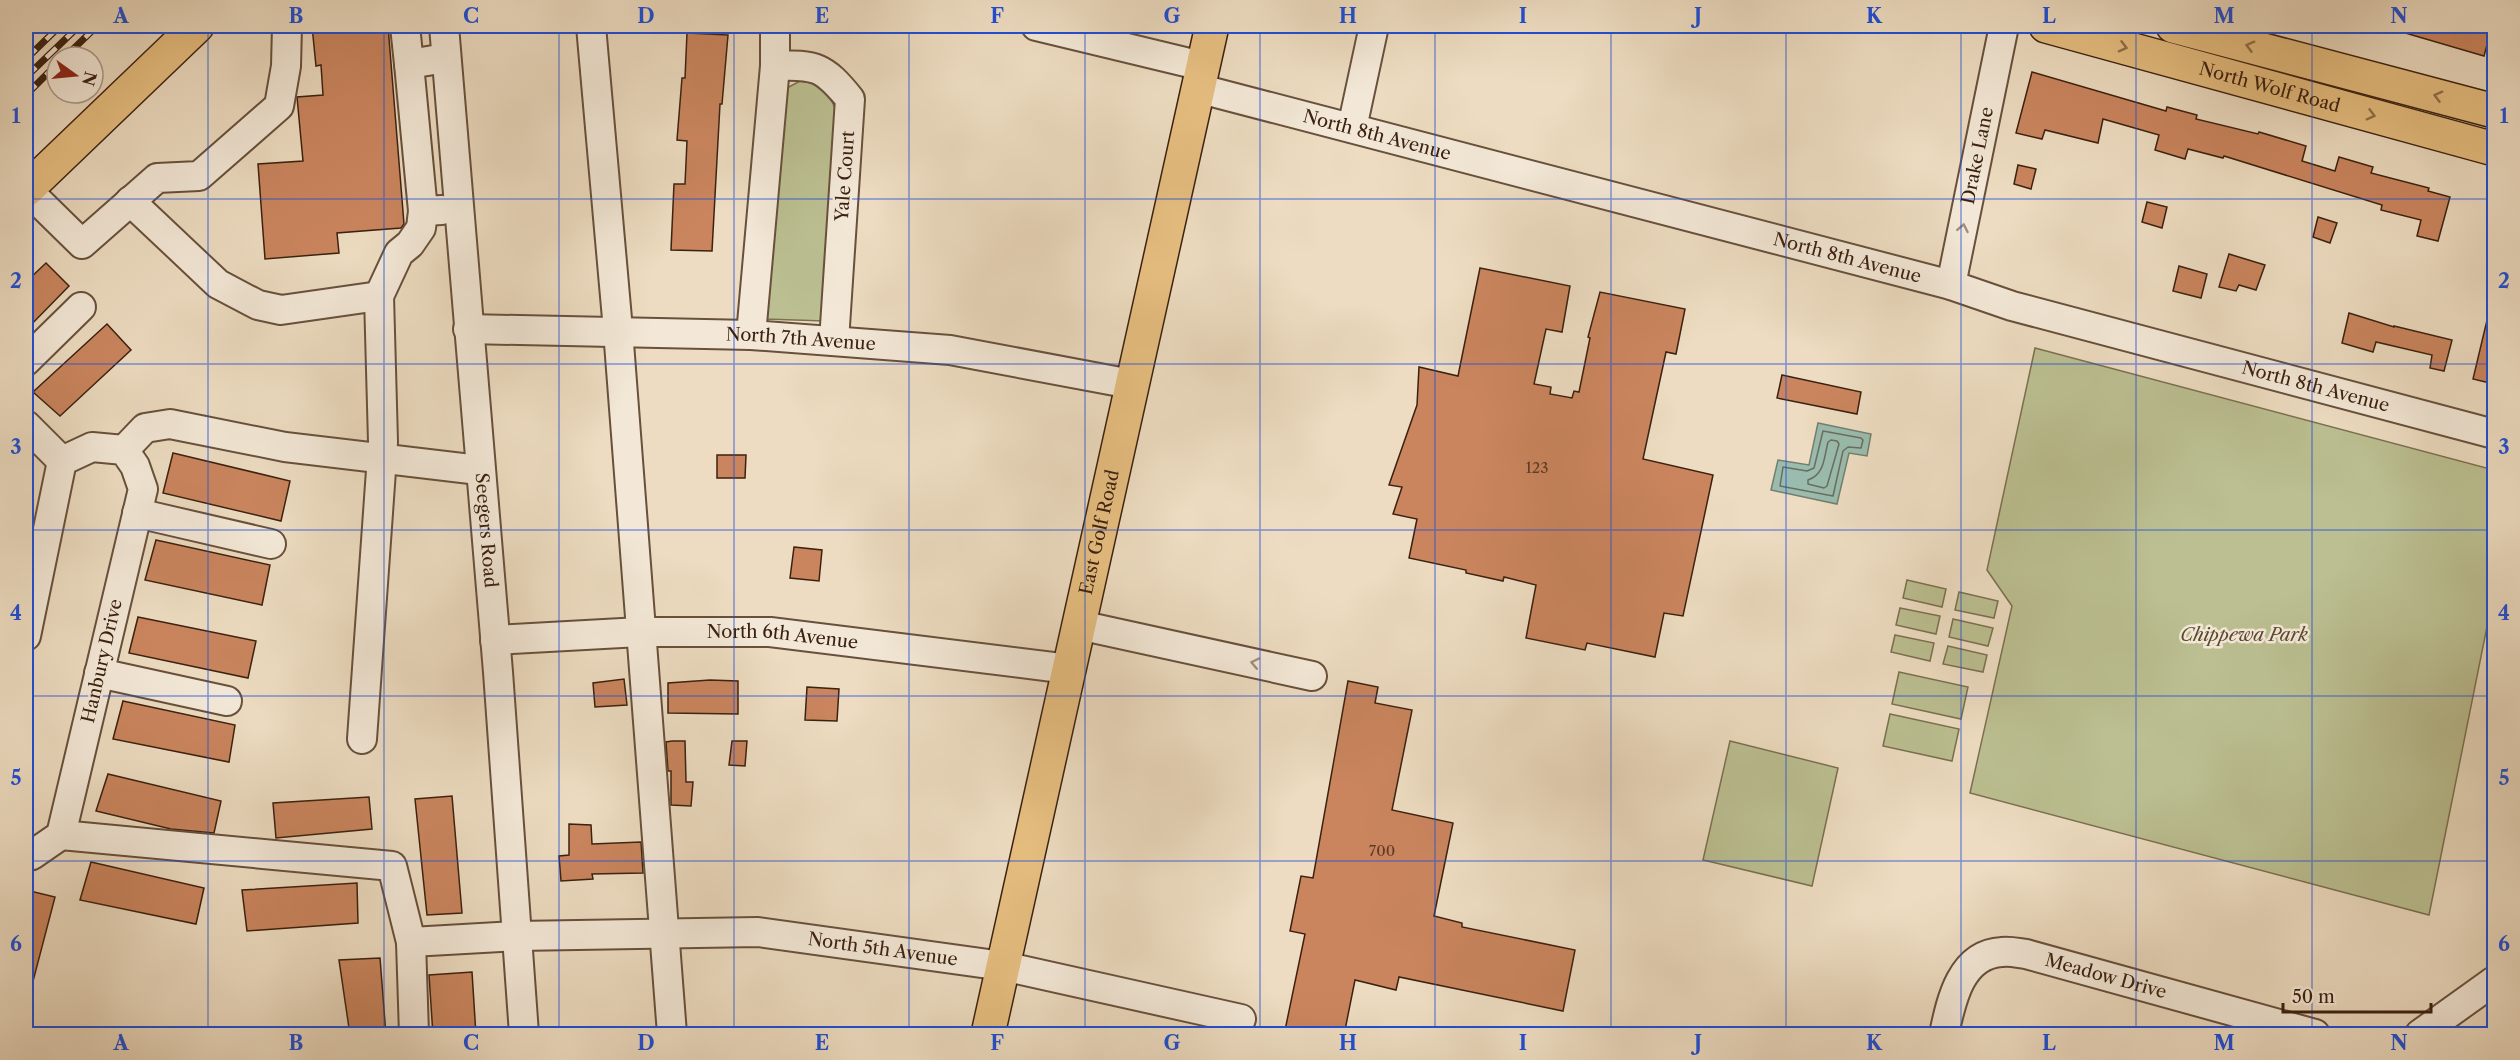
<svg xmlns="http://www.w3.org/2000/svg" width="2520" height="1060" font-family="'Libre Caslon Text',serif">
<style>
.green{fill:#bbbf91;stroke:#7b7050;stroke-width:1.5}
.water{fill:#9abcae;stroke:#747e6f;stroke-width:1.5}
.lines{fill:none;stroke-linecap:round;stroke-linejoin:round}
.shore{stroke:#6a6e5f;stroke-width:1.5}
.building{fill:#ca855e;stroke:#3b2110;stroke-width:1.5}
.minor-casing{stroke:#68503c;stroke-width:32}
.major-casing{stroke:#3b2110;stroke-width:36}
.minor{stroke:#f3e8d7;stroke-width:28}
.major{stroke:#e6be80;stroke-width:33}
.rail-casing{stroke:#3b2110;stroke-width:7}
.rail{stroke:#f3e8d7;stroke-width:4.5;stroke-dasharray:14;stroke-linecap:butt}
.oneway{stroke:#907048}
.oneway2{stroke:#a08e7d}
.grid{fill:none;stroke:#1d4ed8;stroke-width:1.5;stroke-opacity:0.55}
.labels{text-anchor:middle;dominant-baseline:central;stroke-width:5;stroke-linejoin:round;paint-order:stroke}
.number-label{font-size:15px;fill:#5f3a24}
.street-label{font-size:18px;fill:#3b2110;stroke:#f3e8d7}
.park-label{font-size:18px;font-style:italic;fill:#5b4830;stroke:#f3e8d7}
.neatline{fill:none;stroke:#1d4ed8;stroke-width:2}
.grid-label{font-size:20px;text-anchor:middle;font-weight:bold;fill:#1d4ed8}
</style>
<rect width="100%" height="100%" fill="#eddcc1"/>
<filter id="stains"><feTurbulence type="fractalNoise" baseFrequency=".00333" numOctaves="4"/><feColorMatrix values="0 0 0 0 .2 0 0 0 0 .09 0 0 0 0 .02 0 0 0 .5 -.17"/></filter>
<radialGradient id="worn" r=".72"><stop offset=".6" stop-color="#630" stop-opacity="0"/><stop offset="1" stop-color="#630" stop-opacity=".3"/></radialGradient>
<!-- green -->
<g class="green">
<path d="M800,81C820,83 827,89 835,108L824,321L765,319L785,89Z"/>
<polygon points="2035,348 2494,470 2494,592 2429,915 1970,793 2012,606 1987,570"/>
<polygon points="1907,580 1946,589 1942,607 1903,598"/>
<polygon points="1959,592 1998,601 1994,618 1955,610"/>
<polygon points="1900,608 1940,616 1936,634 1896,625"/>
<polygon points="1953,619 1993,628 1988,646 1949,637"/>
<polygon points="1895,635 1934,643 1930,661 1891,652"/>
<polygon points="1948,646 1987,655 1983,672 1943,664"/>
<polygon points="1899,672 1968,687 1961,719 1892,704"/>
<polygon points="1890,714 1959,729 1952,761 1883,746"/>
<polygon points="1730,741 1838,768 1812,886 1703,860"/>
</g>
<!-- water -->
<polygon class="water" points="1818,423 1871,434 1867,456 1849,453 1837,504 1771,490 1778,460 1809,465"/>
<g class="lines">
<!-- shore -->
<g class="shore">
<polygon points="1823,431 1861,438 1863,440 1861,448 1848,447 1843,451 1833,496 1780,486 1783,467 1807,471 1814,468"/>
<path d="M1831,440L1837,441L1839,444L1827,486L1824,488L1808,484V480C1825,474 1824,457 1828,442Z"/>
</g>
</g>
<!-- building -->
<g class="building">
<polygon points="312,26 388,26 404,224 401,228 337,233 339,253 265,259 258,164 303,161 297,97 323,95 321,65 316,66"/>
<polygon points="2396,26 2492,26 2484,56 2395,30"/>
<polygon points="687,33 728,35 722,104 720,104 712,251 671,250 674,184 685,184 687,141 677,140 682,78 685,78"/>
<polygon points="2032,72 2166,111 2167,107 2197,115 2196,119 2258,134 2259,132 2306,146 2302,161 2335,171 2339,157 2373,167 2371,173 2429,188 2428,191 2450,197 2438,241 2417,236 2421,220 2381,210 2382,205 2224,156 2223,158 2188,149 2185,159 2155,150 2159,135 2103,119 2098,143 2045,130 2042,139 2016,133"/>
<polygon points="2018,165 2036,169 2031,189 2014,184"/>
<polygon points="2147,202 2167,207 2162,228 2142,222"/>
<polygon points="2318,217 2337,223 2330,243 2313,237"/>
<polygon points="2229,254 2265,265 2256,290 2239,285 2236,291 2219,287"/>
<polygon points="46,263 69,286 26,330 26,282"/>
<polygon points="2179,266 2207,274 2201,298 2173,291"/>
<polygon points="1480,268 1570,286 1562,332 1546,329 1534,384 1551,387 1550,394 1572,398 1574,391 1579,392 1590,338 1588,337 1600,292 1685,309 1676,354 1666,352 1643,459 1713,475 1683,616 1664,613 1655,657 1587,643 1585,650 1526,638 1536,585 1504,577 1503,581 1466,573 1466,570 1409,558 1417,519 1393,514 1402,487 1389,485 1417,405 1419,367 1458,376"/>
<polygon points="2349,313 2394,327 2394,326 2452,340 2444,371 2430,368 2432,355 2376,342 2373,352 2342,343"/>
<polygon points="2488,316 2494,316 2494,384 2473,379"/>
<polygon points="107,324 131,350 60,416 33,392"/>
<polygon points="1782,375 1861,392 1857,414 1777,398"/>
<polygon points="173,453 290,481 281,521 163,493"/>
<polygon points="717,455 746,455 745,478 717,478"/>
<polygon points="156,540 270,565 262,605 145,580"/>
<polygon points="794,547 822,550 819,581 790,578"/>
<polygon points="138,617 256,641 248,678 129,653"/>
<polygon points="624,679 627,705 595,707 593,683"/>
<polygon points="710,680 738,681 738,714 668,713 668,683"/>
<polygon points="1348,681 1378,687 1375,703 1412,710 1392,810 1453,823 1434,916 1462,923 1462,927 1575,950 1563,1011 1399,977 1396,990 1355,980 1344,1035 1284,1035 1305,934 1290,931 1301,876 1313,878"/>
<polygon points="807,687 839,689 837,721 805,720"/>
<polygon points="123,701 235,725 229,762 113,739"/>
<polygon points="672,741 685,741 686,782 693,782 691,806 671,805 671,771 668,771 666,742"/>
<polygon points="732,741 747,741 745,766 729,765"/>
<polygon points="108,774 221,801 214,833 171,829 96,811"/>
<polygon points="452,796 462,913 427,915 415,799"/>
<polygon points="369,797 372,829 276,838 273,803"/>
<polygon points="569,824 591,825 592,844 641,842 643,873 592,874 593,879 561,881 559,856 569,855"/>
<polygon points="91,862 204,888 196,924 80,900"/>
<polygon points="357,883 358,923 247,931 242,890"/>
<polygon points="26,890 55,897 31,989 26,988"/>
<polygon points="380,958 386,1035 350,1035 339,960"/>
<polygon points="472,972 476,1035 433,1035 429,975"/>
</g>
<g class="lines">
<!-- minor casing -->
<g class="minor-casing">
<g id="minor">
<polyline points="405,26 409,64"/>
<path id="s1" d="M444,26L498,672L524,1034"/>
<polyline points="591,26 618,330 672,1034"/>
<polyline points="1036,26 1202,66"/>
<path d="M775,66C816,64 824,67 850,99L834,341"/>
<path id="s2" d="M1197,88L1951,285L2012,306L2494,434"/>
<polyline points="1352,128 1374,26"/>
<polyline points="26,189 82,244 157,178 199,176 279,106 286,66 287,26"/>
<polyline points="130,201 218,284 258,305 281,310 379,296"/>
<polyline points="442,210 423,211 409,64 446,58"/>
<path id="s3" d="M1951,285L2004,26"/>
<path id="s4" d="M468,329L751,335L950,350L1131,384"/>
<polyline points="751,335 775,66 775,26"/>
<polyline points="26,361 81,307"/>
<polyline points="26,425 62,461"/>
<polyline points="124,450 145,428 170,424 285,447 479,470"/>
<polyline points="137,513 271,544"/>
<polyline points="1079,625 1312,676"/>
<polyline points="26,636 62,461 92,447 124,450 135,466 143,489 61,835 32,855 26,852"/>
<path id="s5" d="M495,640L640,632H770L1069,669"/>
<polyline points="99,673 227,701"/>
<polyline points="362,739 383,442 379,296 399,253 410,244 421,228 423,211"/>
<path id="s6" d="M61,835L392,866L411,942L517,936L758,932L1003,966L1241,1019"/>
<polyline points="411,942 414,1034"/>
<path id="s7" d="M1944,1034C1951,1002 1960,954 2002,952C2010,951 2018,953 2026,954L2315,1034"/>
<polyline points="2420,1034 2494,981"/>
</g>
</g>
<!-- major casing -->
<g class="major-casing">
<g id="major">
<path id="s8" d="M2046,26L2494,149"/>
<polyline points="2173,26 2494,111"/>
<polyline points="26,190 197,26"/>
<path id="s9" d="M988,1034L1212,26"/>
</g>
</g>
<!-- minor -->
<use href="#minor" class="minor"/>
<!-- major -->
<use href="#major" class="major"/>
<!-- rail casing -->
<g class="rail-casing">
<g id="rail">
<polyline points="65,57 97,26"/>
<polyline points="26,59 60,26"/>
<polyline points="26,77 79,26"/>
<polyline points="26,95 57,64"/>
</g>
</g>
<!-- rail -->
<use href="#rail" class="rail"/>
</g>
<!-- one-way arrows -->
<defs><path id="oneway-chevron" d="M-2-3.5L2.5 0L-2 3.5" fill="none" stroke-width="1.6" stroke-linecap="round" stroke-linejoin="round" transform="scale(1.5)"/></defs>
<g class="oneway">
<use href="#oneway-chevron" transform="translate(2250 46) rotate(-165)"/>
<use href="#oneway-chevron" transform="translate(2123 47) rotate(15)"/>
<use href="#oneway-chevron" transform="translate(2438 96) rotate(-165)"/>
<use href="#oneway-chevron" transform="translate(2371 115) rotate(15)"/>
</g>
<g class="oneway2">
<use href="#oneway-chevron" transform="translate(1963 228) rotate(-79)"/>
<use href="#oneway-chevron" transform="translate(1255 663) rotate(-168)"/>
</g>
<!-- grid -->
<path class="grid" d="M208,26V1034M384,26V1034M559,26V1034M734,26V1034M909,26V1034M1085,26V1034M1260,26V1034M1435,26V1034M1611,26V1034M1786,26V1034M1961,26V1034M2136,26V1034M2312,26V1034M26,199H2494M26,364H2494M26,530H2494M26,696H2494M26,861H2494"/>
<g class="labels">
<!-- number labels -->
<g class="number-label">
<text x="1537" y="467">123</text>
<text x="1382" y="850">700</text>
</g>
<!-- street labels -->
<g class="street-label">
<text stroke="none"><textPath href="#s8" startOffset="232">North Wolf Road</textPath></text>
<text stroke="none"><textPath href="#s2" startOffset="186">North 8th Avenue</textPath></text>
<text stroke="none"><textPath href="#s3" startOffset="132">Drake Lane</textPath></text>
<text transform="translate(845 176) rotate(-86)">Yale Court</text>
<text stroke="none"><textPath href="#s2" startOffset="672">North 8th Avenue</textPath></text>
<text stroke="none"><textPath href="#s4" startOffset="333">North 7th Avenue</textPath></text>
<text stroke="none"><textPath href="#s2" startOffset="1158">North 8th Avenue</textPath></text>
<text stroke="none"><textPath href="#s1" startOffset="506">Seegers Road</textPath></text>
<text stroke="none"><textPath href="#s9" startOffset="514">East Golf Road</textPath></text>
<text stroke="none"><textPath href="#s5" startOffset="288">North 6th Avenue</textPath></text>
<text transform="translate(102 661) rotate(-77)">Hanbury Drive</text>
<text stroke="none"><textPath href="#s6" startOffset="884">North 5th Avenue</textPath></text>
<text stroke="none"><textPath href="#s7" startOffset="216">Meadow Drive</textPath></text>
</g>
<!-- park labels -->
<g class="park-label">
<text x="2244" y="635">Chippewa Park</text>
</g>
</g>
<!-- margin -->
<rect width="2520" height="1060" fill="none" stroke="#eddcc1" stroke-width="66"/>
<!-- north arrow -->
<g transform="translate(75 75) rotate(105)"><circle r="28" fill="#f3e8d7" stroke="#a99887" stroke-width="1.5"/>
<path d="M0-4.5L10 22L0 15L-10 22Z" fill="#8f2418"/>
<text y="-9" font-size="16" font-weight="bold" text-anchor="middle" fill="#3b2110">N</text>
</g>
<!-- scale -->
<path d="M2283 1003v9h148v-9" fill="none" stroke="#3b2110" stroke-width="3"/>
<text x="2292" y="1003" font-size="18" fill="#3b2110" stroke="#f3e8d7" stroke-width="4.5" paint-order="stroke">50 m</text>
<rect x="33" y="33" width="2454" height="994" class="neatline"/>
<g class="grid-label">
<text x="121" y="23">A</text>
<text x="296" y="23">B</text>
<text x="471" y="23">C</text>
<text x="646" y="23">D</text>
<text x="822" y="23">E</text>
<text x="997" y="23">F</text>
<text x="1172" y="23">G</text>
<text x="1348" y="23">H</text>
<text x="1523" y="23">I</text>
<text x="1698" y="23">J</text>
<text x="1874" y="23">K</text>
<text x="2049" y="23">L</text>
<text x="2224" y="23">M</text>
<text x="2399" y="23">N</text>
<text x="16" y="123">1</text>
<text x="2504" y="123">1</text>
<text x="16" y="288">2</text>
<text x="2504" y="288">2</text>
<text x="16" y="454">3</text>
<text x="2504" y="454">3</text>
<text x="16" y="620">4</text>
<text x="2504" y="620">4</text>
<text x="16" y="785">5</text>
<text x="2504" y="785">5</text>
<text x="16" y="951">6</text>
<text x="2504" y="951">6</text>
<text x="121" y="1050">A</text>
<text x="296" y="1050">B</text>
<text x="471" y="1050">C</text>
<text x="646" y="1050">D</text>
<text x="822" y="1050">E</text>
<text x="997" y="1050">F</text>
<text x="1172" y="1050">G</text>
<text x="1348" y="1050">H</text>
<text x="1523" y="1050">I</text>
<text x="1698" y="1050">J</text>
<text x="1874" y="1050">K</text>
<text x="2049" y="1050">L</text>
<text x="2224" y="1050">M</text>
<text x="2399" y="1050">N</text>
</g>
<rect width="100%" height="100%" filter="url(#stains)"/>
<rect width="100%" height="100%" fill="url(#worn)"/>
</svg>
